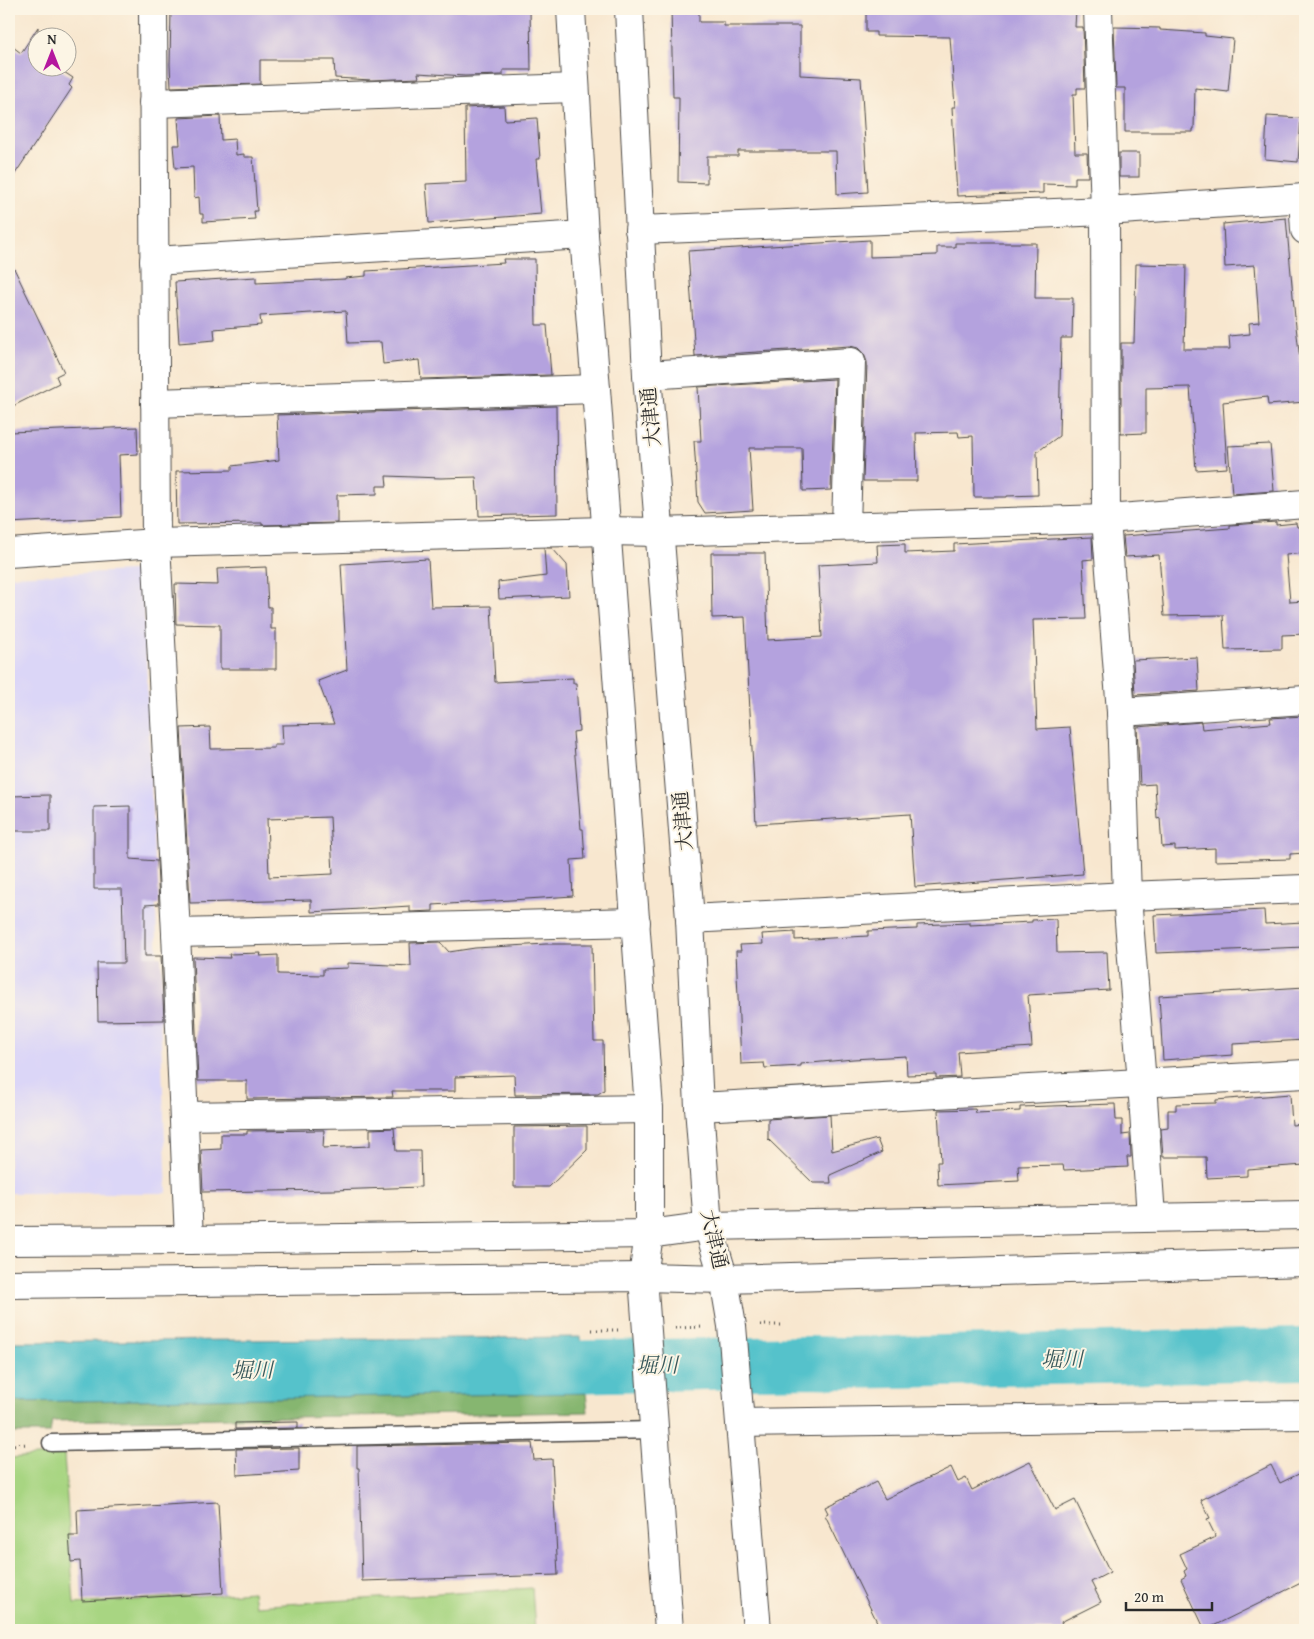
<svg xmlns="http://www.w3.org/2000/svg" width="1314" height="1639" font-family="'Gentium Book Plus','Noto Serif JP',serif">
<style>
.built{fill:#dbd6f7}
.green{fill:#a8d582;stroke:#6a8056}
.forest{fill:#86b670;stroke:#58704e}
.water{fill:#55c2cb;stroke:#40767b}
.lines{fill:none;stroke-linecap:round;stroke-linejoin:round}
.river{stroke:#55c2cb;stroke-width:52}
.building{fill:#b4a2de;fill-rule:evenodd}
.service-casing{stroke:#4a4744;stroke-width:19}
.minor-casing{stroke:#4a4744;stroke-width:30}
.tertiary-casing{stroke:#4a4744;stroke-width:30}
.path{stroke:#4a4744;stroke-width:3;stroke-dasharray:1 4;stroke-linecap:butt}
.service{stroke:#fff;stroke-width:16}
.minor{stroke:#fff;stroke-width:28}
.tertiary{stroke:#fff;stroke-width:28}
.labels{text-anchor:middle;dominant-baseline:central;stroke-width:4;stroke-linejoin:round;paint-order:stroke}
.street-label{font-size:20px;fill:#2b2b2b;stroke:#fcf5e5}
.water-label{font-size:21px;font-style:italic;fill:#38585b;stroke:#fcf5e5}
</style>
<rect width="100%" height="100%" fill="#fcf5e5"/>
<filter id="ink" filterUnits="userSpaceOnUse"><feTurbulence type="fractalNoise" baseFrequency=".02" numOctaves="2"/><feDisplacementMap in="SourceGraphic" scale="10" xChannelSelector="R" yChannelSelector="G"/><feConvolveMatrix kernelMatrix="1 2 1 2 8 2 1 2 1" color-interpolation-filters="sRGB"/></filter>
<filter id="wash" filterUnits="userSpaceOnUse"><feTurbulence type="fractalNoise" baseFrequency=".0096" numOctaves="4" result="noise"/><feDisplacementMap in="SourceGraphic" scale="20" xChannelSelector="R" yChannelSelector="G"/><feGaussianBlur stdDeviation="1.12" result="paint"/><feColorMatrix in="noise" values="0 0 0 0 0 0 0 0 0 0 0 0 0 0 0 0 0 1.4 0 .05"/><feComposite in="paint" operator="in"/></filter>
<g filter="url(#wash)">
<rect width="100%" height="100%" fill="#f8e7cf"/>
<!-- built -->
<polygon class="built" points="134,571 143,578 167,1193 9,1193 9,576"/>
<!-- green -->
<polygon class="green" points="64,1454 74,1604 253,1592 255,1606 532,1588 535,1630 9,1630 9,1458"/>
<!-- forest -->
<polygon class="forest" points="586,1393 588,1412 52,1421 50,1433 9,1433 9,1402"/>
<!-- water -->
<polygon class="water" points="581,1337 586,1393 9,1402 9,1342"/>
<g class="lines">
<!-- river -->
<polyline class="river" points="512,1368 808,1362 842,1363 1305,1354"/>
</g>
<g id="blocks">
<!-- building -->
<g class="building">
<polygon points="171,9 530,9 531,70 503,70 503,75 465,76 418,73 419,78 372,80 335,78 334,60 260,60 260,84 171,87 170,64"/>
<polygon points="671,9 699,9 699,22 724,22 724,26 800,26 800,75 861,78 868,192 837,194 836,151 738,151 738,156 707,156 707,183 678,182 679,101 679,97 673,97"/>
<polygon points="866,9 1076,9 1075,27 1083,27 1085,88 1077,88 1077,94 1073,94 1075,153 1087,153 1088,177 1075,177 1075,185 1043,184 1043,193 957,196 952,107 955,107 950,37 876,36 876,32 866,32"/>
<polygon points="38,27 38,68 58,68 73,78 69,85 72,88 9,183 9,44 21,53"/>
<polygon points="1114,27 1160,28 1160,30 1205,33 1205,36 1233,39 1228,92 1195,88 1194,129 1193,129 1193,132 1125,132 1125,88 1116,88"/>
<polygon points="504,106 505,120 537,118 540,159 536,159 541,214 429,223 426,184 466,182 465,108"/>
<polygon points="220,116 221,140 235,139 236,155 244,154 244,157 253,157 257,211 254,211 255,219 203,222 203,214 200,214 199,197 194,198 193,167 175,168 173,145 180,145 178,118"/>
<polygon points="1267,116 1301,118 1298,162 1265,159"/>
<rect x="1119" y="153" width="20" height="24"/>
<polygon points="1286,218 1295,318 1305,402 1268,405 1267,397 1223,402 1227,468 1196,470 1190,387 1146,388 1146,433 1121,434 1121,343 1134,343 1136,264 1186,265 1184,349 1230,349 1229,336 1250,334 1249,323 1259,322 1255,265 1225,267 1223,224"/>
<polygon points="870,240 870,257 937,255 937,247 955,247 955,243 1036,243 1035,298 1073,298 1072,338 1061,338 1059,436 1037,452 1038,495 1007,496 1007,497 974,497 973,436 959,437 958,432 916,433 917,481 863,481 867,362 864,354 858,348 850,346 695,356 688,251"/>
<polygon points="9,258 64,372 56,376 59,383 9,408"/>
<polygon points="503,259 535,259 536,325 547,325 551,375 421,379 419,360 383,364 381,342 348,343 346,311 260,316 261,325 214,329 215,340 179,343 175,282 256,277 256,283 345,279 345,278 366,276 366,271 504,263"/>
<polygon points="835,379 831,490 803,491 802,448 749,448 753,510 705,513 698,502 694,441 701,441 698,387"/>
<polygon points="556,406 557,514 479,516 478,491 477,491 476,477 441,478 386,476 387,486 377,486 377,494 337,495 337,523 262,525 262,523 177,524 176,471 232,470 232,466 279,460 277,415"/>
<polygon points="137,427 138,454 119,455 121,517 9,523 9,432"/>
<polygon points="1270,444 1274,491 1232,494 1228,446"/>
<polygon points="1276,522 1276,525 1296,523 1297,527 1305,527 1305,553 1286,555 1290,602 1305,601 1305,634 1282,635 1282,649 1225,650 1223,615 1164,616 1159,555 1125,557 1123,536 1230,528 1230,525"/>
<polygon points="1092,537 1093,559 1083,560 1086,619 1033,620 1037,729 1070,727 1083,874 915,887 910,814 756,824 745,617 712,618 711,553 765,553 768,640 822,637 818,565 878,562 877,545 905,544 905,553 954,551 954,544"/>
<polygon points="544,548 552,548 567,565 569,596 499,599 498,582 546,576"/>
<path d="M428,559L431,607L491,606L495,682L573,678V683H576L579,731L573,732L581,829H583L585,859L571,860L573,896L433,905V911L410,912V906L311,912V900L190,903L181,728L210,727L211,749L274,748V745H283L282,725L334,724L318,681L347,670L341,564ZM330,817L333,874L269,877L267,819Z"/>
<polygon points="266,567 268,607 271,607 271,629 276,629 276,669 220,669 220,625 176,624 175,584 218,585 217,569"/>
<polygon points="1197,657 1199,691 1135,695 1133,660"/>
<polygon points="1305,716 1305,853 1290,854 1290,859 1215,861 1215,848 1175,850 1175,846 1162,847 1160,818 1157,819 1155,784 1140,785 1137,727 1201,722 1202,729 1271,723 1270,718"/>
<polygon points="50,795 50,831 9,831 9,796"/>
<polygon points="130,806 130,859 157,861 159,904 145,905 145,956 161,956 164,1020 98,1021 97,963 124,963 122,889 94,889 94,807"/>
<polygon points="1264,910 1265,924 1304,922 1305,947 1156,953 1154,915"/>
<polygon points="1056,919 1057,953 1107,952 1109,990 1028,995 1032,1047 958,1052 960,1077 936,1078 936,1074 907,1075 906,1056 853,1059 801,1064 801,1066 765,1068 764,1063 741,1064 736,951 741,951 740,945 763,944 762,934 795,932 795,940 868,936 868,931 917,929 917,925 970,923 970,925 1032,922 1032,920"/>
<polygon points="440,942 449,952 475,948 546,944 592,944 594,1041 603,1041 604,1090 598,1094 515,1095 514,1075 455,1077 455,1091 392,1091 393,1097 247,1099 247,1081 198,1081 193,957 230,958 229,954 261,953 260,956 278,955 278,974 323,975 323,969 348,968 348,963 411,966 410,943"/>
<polygon points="1305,987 1305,1040 1233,1044 1233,1055 1163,1060 1159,996"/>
<polygon points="1290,1094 1292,1125 1305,1124 1305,1165 1247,1169 1247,1176 1207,1178 1206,1157 1163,1157 1161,1129 1168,1128 1168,1110 1176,1110 1176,1104 1216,1103 1216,1100"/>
<polygon points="1115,1104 1116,1120 1122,1120 1122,1135 1130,1134 1131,1157 1127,1157 1128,1167 1064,1170 1063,1165 1018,1166 1019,1181 938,1185 937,1162 941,1162 938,1110 975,1109 976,1113 1020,1111 1020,1107"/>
<polygon points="830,1115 832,1151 877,1139 882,1152 830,1175 831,1183 813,1183 768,1139 768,1119"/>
<polygon points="587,1126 587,1150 549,1187 514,1187 514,1127"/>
<polygon points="394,1128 396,1151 420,1151 421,1187 332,1190 203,1192 201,1150 221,1149 221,1134 247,1134 247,1131 324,1130 323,1148 370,1146 370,1129"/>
<polygon points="298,1422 298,1428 235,1429 235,1423"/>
<polygon points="532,1443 534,1460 552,1459 558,1575 362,1581 359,1468 357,1468 357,1446"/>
<polygon points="299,1448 299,1471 237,1475 236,1449"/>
<polygon points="1030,1461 1055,1510 1075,1500 1110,1572 1091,1582 1101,1602 1061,1622 1065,1630 881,1630 825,1515 828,1513 825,1507 876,1482 885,1499 951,1467 958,1482 966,1478 972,1490"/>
<polygon points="1271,1465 1280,1483 1305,1471 1305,1581 1205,1630 1181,1579 1186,1576 1184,1571 1187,1569 1180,1554 1216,1537 1207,1519 1210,1518 1201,1500"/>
<polygon points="218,1502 223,1593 82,1601 80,1561 71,1562 69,1536 78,1536 77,1510"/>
</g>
</g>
</g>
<g filter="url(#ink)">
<use href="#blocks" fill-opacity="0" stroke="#4a4744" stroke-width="1"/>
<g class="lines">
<!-- service casing -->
<g class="service-casing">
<polyline id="service" points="51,1443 654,1430"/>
</g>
<!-- minor casing -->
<g class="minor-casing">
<g id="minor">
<polyline points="153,9 156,543 176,933 189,1240"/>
<polyline points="1098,9 1105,211 1106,519 1121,712 1127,896 1142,1083 1151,1217"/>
<polyline points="153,103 575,88"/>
<polyline points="1303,198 1305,230"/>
<polyline points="639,230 1105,211 1305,198"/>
<polyline points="154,261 584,235"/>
<polyline points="647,375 851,362 846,526"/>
<polyline points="155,403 596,389"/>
<polyline points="9,553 156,543 606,531 659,532 1106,519 1305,504"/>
<polyline points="1121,712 1305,700"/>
<polyline points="690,919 1127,896 1305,889"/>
<polyline points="176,933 636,922"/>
<polyline points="699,1107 1305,1074"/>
<polyline points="184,1116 649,1109"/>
</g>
</g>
<!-- tertiary casing -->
<g class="tertiary-casing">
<g id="tertiary">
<polyline points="571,9 584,235 596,389 649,1109 649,1234 643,1277 669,1630"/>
<polyline points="629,9 647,375 690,919 699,1107 708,1226 724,1279 732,1326 757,1630"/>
<polyline points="9,1241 189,1240 649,1234 708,1226 1305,1215"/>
<polyline points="9,1284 643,1277 724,1279 1305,1262"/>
<polyline points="740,1423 1305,1415"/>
</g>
</g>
<!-- path -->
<g class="path">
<polyline points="1305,170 1305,161"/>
<polyline points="760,1325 782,1325"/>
<polyline points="675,1328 704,1327"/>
<polyline points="592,1330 619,1330"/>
<polyline points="9,1445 28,1444"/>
</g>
<!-- service -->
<use href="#service" class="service"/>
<!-- minor -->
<use href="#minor" class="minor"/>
<!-- tertiary -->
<use href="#tertiary" class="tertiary"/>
</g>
</g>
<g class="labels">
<!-- street labels -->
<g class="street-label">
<text transform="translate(650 417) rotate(-95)">大津通</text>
<text transform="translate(682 821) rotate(-95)">大津通</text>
<text transform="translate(715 1239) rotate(77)">大津通</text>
</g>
<!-- water labels -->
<g class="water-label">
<text transform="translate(1062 1359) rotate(-1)">堀川</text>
<text transform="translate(657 1365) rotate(-1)">堀川</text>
<text transform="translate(252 1370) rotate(-1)">堀川</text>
</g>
</g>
<!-- margin -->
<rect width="1314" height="1639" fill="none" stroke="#fcf5e5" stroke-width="30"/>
<!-- north arrow -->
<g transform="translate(52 52)"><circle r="24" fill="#fcf5e5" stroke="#a8a49b"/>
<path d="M0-4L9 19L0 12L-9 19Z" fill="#b5179e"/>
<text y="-8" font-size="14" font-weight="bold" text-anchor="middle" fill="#2b2b2b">N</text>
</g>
<!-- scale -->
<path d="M1126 1602v8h86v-8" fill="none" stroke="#2b2b2b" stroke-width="2.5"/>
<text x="1134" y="1602" font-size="15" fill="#2b2b2b" stroke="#fcf5e5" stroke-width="4" paint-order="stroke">20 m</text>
</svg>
